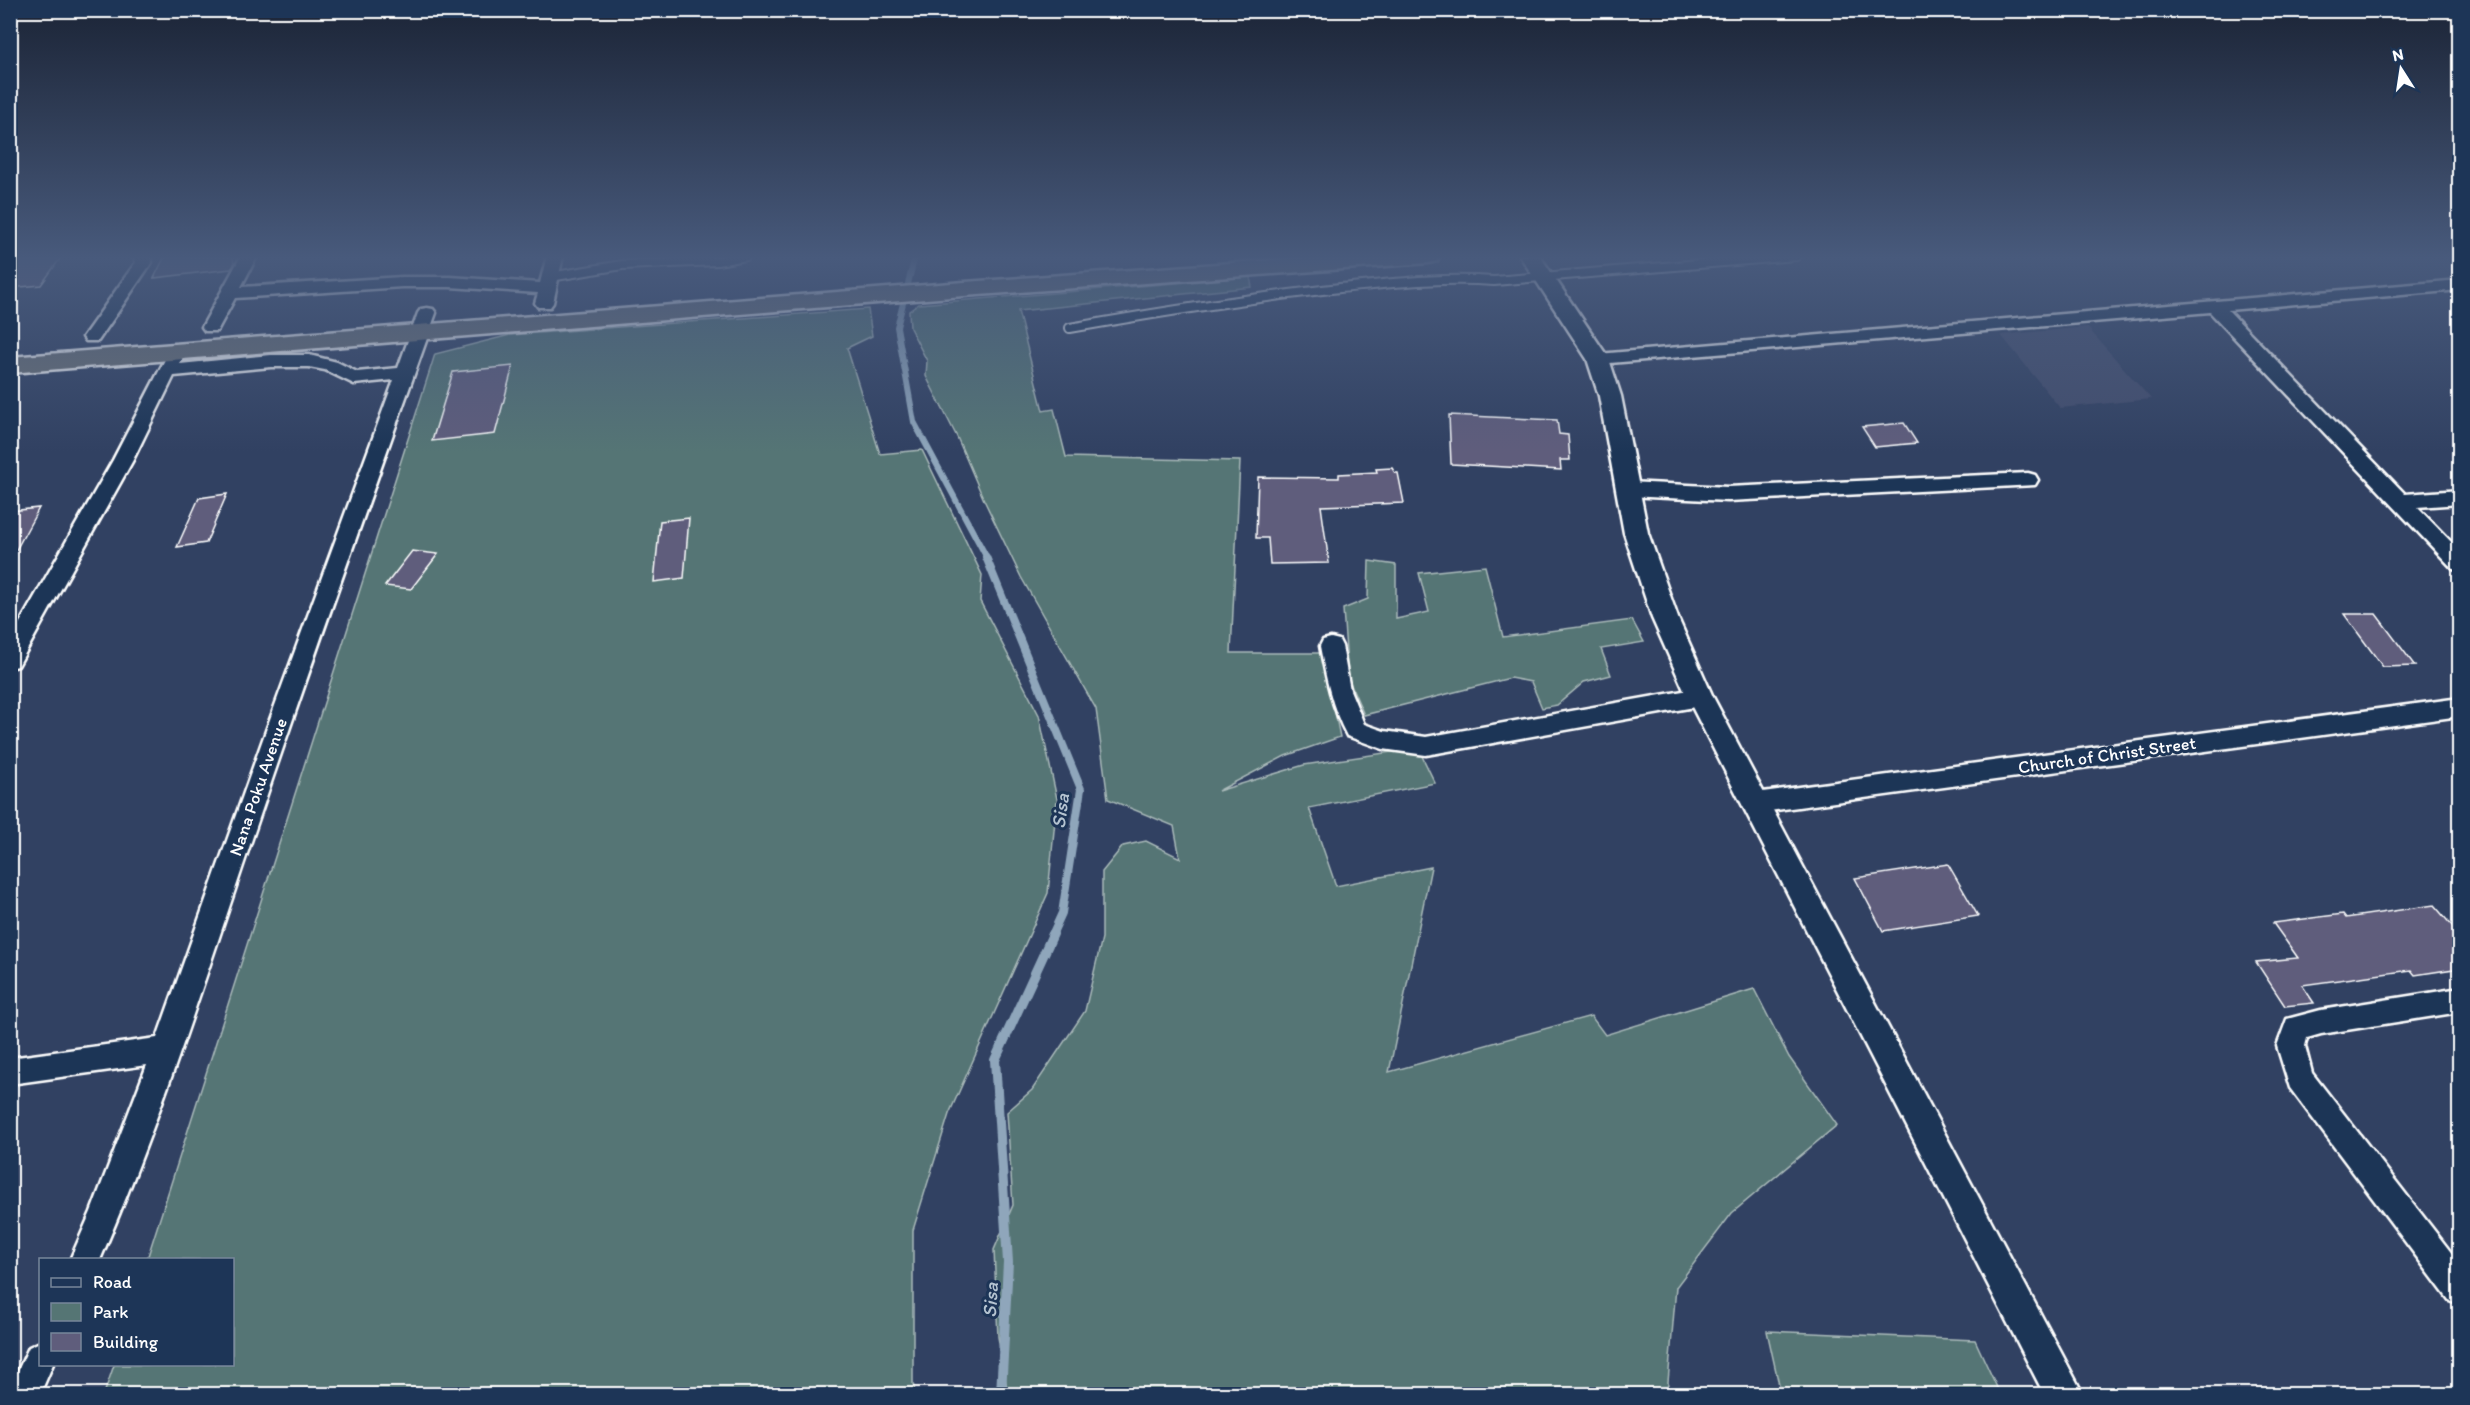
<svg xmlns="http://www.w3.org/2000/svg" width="2470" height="1405" font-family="Itim,sans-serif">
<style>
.built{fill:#434d6d}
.green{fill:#557574;stroke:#aababa;stroke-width:1.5}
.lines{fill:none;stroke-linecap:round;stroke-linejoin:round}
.stream-far2{stroke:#8fa6bb;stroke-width:6}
.stream-far1{stroke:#8fa6bb;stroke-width:8}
.stream{stroke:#8fa6bb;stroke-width:10}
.building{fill:#5f5d7c;stroke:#fff;stroke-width:1.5}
.service-casing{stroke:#fff;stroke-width:12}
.minor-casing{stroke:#fff;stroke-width:5}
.tertiary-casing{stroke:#fff;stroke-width:5}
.trunk-casing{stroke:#fff;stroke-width:5}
.service{stroke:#1d3557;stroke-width:8}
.minor{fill:#1d3557;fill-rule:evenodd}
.tertiary{fill:#1d3557;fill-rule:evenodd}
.trunk{fill:#6b6f75;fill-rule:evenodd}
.labels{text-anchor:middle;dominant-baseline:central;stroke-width:6;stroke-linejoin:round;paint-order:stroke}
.street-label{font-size:18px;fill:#fff;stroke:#1d3557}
.water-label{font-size:20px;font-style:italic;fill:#b5c4d1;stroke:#1d3557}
</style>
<rect width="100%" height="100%" fill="#314162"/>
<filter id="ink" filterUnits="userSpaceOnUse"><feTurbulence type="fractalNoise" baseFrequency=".0167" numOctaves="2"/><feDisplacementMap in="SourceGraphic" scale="12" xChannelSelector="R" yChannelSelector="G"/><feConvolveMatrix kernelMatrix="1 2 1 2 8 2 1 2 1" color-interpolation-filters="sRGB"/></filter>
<g filter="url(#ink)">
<!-- built -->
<polygon class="built" points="2087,327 2151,399 2060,408 2001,335"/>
<!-- green -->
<g class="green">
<polygon points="1250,277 1252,287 1018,311 1043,411 1054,409 1066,457 1240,461 1231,653 1323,653 1340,737 1285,756 1218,791 1304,765 1418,748 1435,783 1309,808 1336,886 1431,867 1389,1072 1591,1016 1605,1035 1754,989 1789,1057 1837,1125 1732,1213 1676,1287 1667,1394 1008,1394 998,1337 994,1250 1013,1205 1007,1112 1032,1090 1085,1011 1102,938 1102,872 1123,846 1146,841 1180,858 1174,826 1108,799 1096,709 1021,577 984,500 957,437 926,376 927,361 910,328 909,311 919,304"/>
<polygon points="868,309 872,336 847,348 880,454 922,450 982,575 980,601 1039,715 1057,799 1048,893 949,1114 913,1230 913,1384 916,1394 104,1394 114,1365 232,1364 232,1260 147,1259 435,354 510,335"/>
<polygon points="1369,561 1396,565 1396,619 1429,612 1419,573 1485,566 1503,637 1632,620 1644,642 1601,649 1611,675 1584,682 1557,705 1542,708 1531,682 1510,678 1364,715 1348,678 1343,609 1368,599"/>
<polygon points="1767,1331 1975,1340 2000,1394 1781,1394"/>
</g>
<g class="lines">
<!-- stream-far2 -->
<polyline class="stream-far2" points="915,256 897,327 914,422 987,558"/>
<!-- stream-far1 -->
<polyline class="stream-far1" points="986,557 1081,789 1062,913 1052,935"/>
<!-- stream -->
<polyline class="stream" points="1001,1394 1008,1262 995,1060 1053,934"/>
</g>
<!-- building -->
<g class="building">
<polygon points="62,256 41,285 10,288 10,259"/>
<polygon points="165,256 233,256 234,265 231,269 154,278"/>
<polygon points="513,366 495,434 432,441 453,372"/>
<polygon points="1449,415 1557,420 1559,434 1568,435 1570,460 1560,460 1561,470 1451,464"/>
<polygon points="1904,423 1917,443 1875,447 1862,427"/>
<polygon points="1392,468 1395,473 1398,473 1404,503 1321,506 1329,563 1270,564 1268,538 1256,538 1258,477 1339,478 1339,474 1377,472 1376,469"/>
<polygon points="227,494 206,543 177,547 199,498"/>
<polygon points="39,508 10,561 10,511"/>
<polygon points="689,518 684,578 654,582 660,521"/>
<polygon points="412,551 438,554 411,589 385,586"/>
<polygon points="2344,614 2376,614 2415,666 2383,667"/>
<polygon points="1948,864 1978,916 1883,931 1855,878"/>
<polygon points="2434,905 2460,935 2460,968 2415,975 2411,970 2302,985 2314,1003 2285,1006 2256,962 2298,958 2273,923 2343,914 2346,918"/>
</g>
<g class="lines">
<!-- service casing -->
<g class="service-casing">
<g id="service">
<polyline points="550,277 622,265 717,261 746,256"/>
<path d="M1070,328C1160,312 1249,298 1340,288C1392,283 1442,277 1494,281L1796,256"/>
</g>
</g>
<!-- minor casing -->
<g class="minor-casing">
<g id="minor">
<polygon points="133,256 149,256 152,262 98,341 86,341 83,337 136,262"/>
<polygon points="241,256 257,256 241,287 402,277 450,277 540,283 547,256 563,256 553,303 550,307 538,307 535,303 538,293 450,287 402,287 235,298 217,331 205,331 202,327"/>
<polygon points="2460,280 2460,290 2228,310 2405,494 2460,490 2460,504 2417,507 2460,551 2460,571 2453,569 2210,312 1598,364 1592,363 1589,359 1592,355 1598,354"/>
<path d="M427,308L433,309L436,313C375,484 314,655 256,827C207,972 161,1119 100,1260H70L91,1212L147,1065L10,1084V1058L157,1038L269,722L394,380L354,384L325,370L309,367H271L174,376L133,460L18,666L10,668V640L113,460L171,348H183L186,352L180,364L271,355H309L337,362L357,372L398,368L418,313L421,309Z"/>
<polygon points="2028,473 2035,475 2038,480 2035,485 1728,501 1628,496 1621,494 1618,489 1621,484 1628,482 1728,487"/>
<path d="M1331,638L1339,640L1342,646L1350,690L1364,724L1384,731L1426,737L1700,688L1708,691L1711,697L1708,703L1700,706L1426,755L1383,749L1347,736C1332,708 1326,678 1320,646L1323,640Z"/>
<polygon points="2460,698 2460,716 1755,813 1747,810 1743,803 1747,796 1755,793"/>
<polygon points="2460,988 2460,1012 2321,1034 2307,1038 2305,1046 2312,1073 2460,1264 2460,1304 2449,1300 2290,1088 2277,1046 2287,1019 2321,1010"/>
<polygon points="40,1342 40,1364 53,1364 40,1394 10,1394 10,1388 29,1347"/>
</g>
</g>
<!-- tertiary casing -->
<g class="tertiary-casing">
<polygon id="tertiary" points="1520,256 1540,256 1609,359 1621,396 1648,533 1678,618 1713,697 2083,1394 2044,1394 1687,697 1652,618 1624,533 1599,396 1587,359"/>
</g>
<!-- trunk casing -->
<g class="trunk-casing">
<polygon id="trunk" points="1330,256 1440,256 1437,261 1428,263 964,296 10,373 10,357 964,282"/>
</g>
<!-- service -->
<use href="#service" class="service"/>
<!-- minor -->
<use href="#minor" class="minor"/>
<!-- tertiary -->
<use href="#tertiary" class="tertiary"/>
<!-- trunk -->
<use href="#trunk" class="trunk"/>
</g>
</g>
<!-- sky -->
<linearGradient id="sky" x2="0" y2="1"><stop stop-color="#1b2436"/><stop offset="0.57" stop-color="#485a7c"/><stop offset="1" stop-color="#485a7c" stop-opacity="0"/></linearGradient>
<rect width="2470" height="452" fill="url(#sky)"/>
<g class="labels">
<!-- street labels -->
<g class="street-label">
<text transform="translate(2107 755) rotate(-8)">Church of Christ Street</text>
<text transform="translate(258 787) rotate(-71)">Nana Poku Avenue</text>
</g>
<!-- water labels -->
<g class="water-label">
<text transform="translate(1060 811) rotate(-83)">Sisa</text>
<text transform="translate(990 1300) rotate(-87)">Sisa</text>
</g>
</g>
<!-- margin -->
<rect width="2470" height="1405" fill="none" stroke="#1d3557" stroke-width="36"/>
<rect x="18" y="18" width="2434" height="1369" fill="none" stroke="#fff" stroke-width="2" filter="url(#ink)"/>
<!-- legend -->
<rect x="39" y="1258" width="195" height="108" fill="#1d3557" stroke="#77869a" stroke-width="1.5"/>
<rect x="51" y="1278" width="30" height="9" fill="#1d3557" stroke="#77869a" stroke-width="1.5"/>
<text x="93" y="1288" font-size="18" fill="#ffffff">Road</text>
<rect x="51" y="1303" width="30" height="18" fill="#557574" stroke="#77869a" stroke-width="1.5"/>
<text x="93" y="1318" font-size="18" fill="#ffffff">Park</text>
<rect x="51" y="1333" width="30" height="18" fill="#5f5d7c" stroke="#77869a" stroke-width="1.5"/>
<text x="93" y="1348" font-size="18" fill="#ffffff">Building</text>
<!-- north arrow -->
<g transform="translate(2401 69) rotate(348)" stroke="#1d3557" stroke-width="4.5" paint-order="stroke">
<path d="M0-4.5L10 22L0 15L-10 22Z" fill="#ffffff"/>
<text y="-9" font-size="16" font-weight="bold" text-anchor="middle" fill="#ffffff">N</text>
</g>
</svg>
